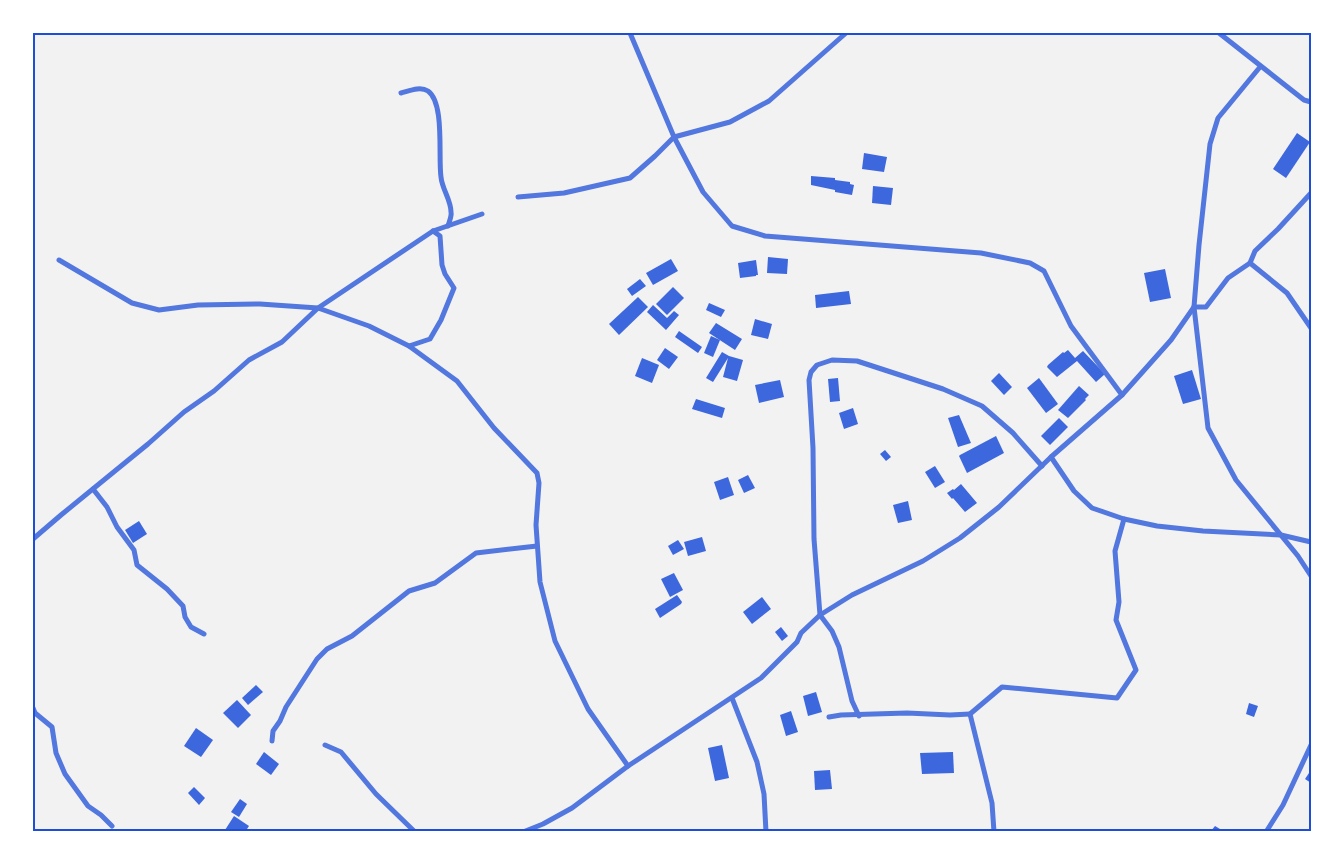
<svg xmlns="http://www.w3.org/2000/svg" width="1344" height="865" font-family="'Playfair Display',serif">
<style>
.building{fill:#3d67dc}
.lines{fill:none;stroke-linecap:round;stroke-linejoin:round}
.minor{stroke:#5277de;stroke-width:5}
.neatline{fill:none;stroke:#1d4ed8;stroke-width:2}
</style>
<rect width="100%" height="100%" fill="#f2f2f2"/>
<!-- building -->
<g class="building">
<polygon points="1297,133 1310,142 1286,178 1273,169"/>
<polygon points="864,153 887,157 884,172 862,169"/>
<polygon points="811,176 835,178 835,180 850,182 850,184 854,185 852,195 835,192 835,190 811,185"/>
<polygon points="873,186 893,188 891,205 872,203"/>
<polygon points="768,257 788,259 787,274 767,273"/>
<polygon points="671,259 678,271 653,285 646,273"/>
<polygon points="756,260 758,275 756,275 756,276 740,278 738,263"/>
<polygon points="1165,269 1171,298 1150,302 1144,273"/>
<polygon points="640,279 646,286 632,296 627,289"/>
<polygon points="673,287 684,298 667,315 656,304"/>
<polygon points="849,291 851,304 816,308 815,295"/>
<polygon points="638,297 648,307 619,335 609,324"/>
<polygon points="709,303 725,310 721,317 706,310"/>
<polygon points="653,305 667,318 674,311 679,315 666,330 647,312"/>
<polygon points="755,319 772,324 768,339 751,335"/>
<polygon points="716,323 742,339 735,350 709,333"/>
<polygon points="679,331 702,347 698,353 675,337"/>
<polygon points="711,336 720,340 713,357 704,353"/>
<polygon points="665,348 678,357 669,369 657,360"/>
<polygon points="1068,350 1075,358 1083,351 1105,374 1096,382 1077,361 1057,377 1047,367 1048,365 1063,352 1064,353"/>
<polygon points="722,352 729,356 743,360 737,381 723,377 728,358 713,382 706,378"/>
<polygon points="642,358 659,365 652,383 635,376"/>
<polygon points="1192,370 1201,399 1183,404 1174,376"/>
<polygon points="999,373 1012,387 1004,395 991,381"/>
<polygon points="838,378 840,401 830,402 828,379"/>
<polygon points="1039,378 1058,404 1046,413 1027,388"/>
<polygon points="780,380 784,397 759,403 755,385"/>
<polygon points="1079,386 1089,395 1085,399 1086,400 1068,418 1058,410"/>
<polygon points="696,399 725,408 722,418 692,409"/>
<polygon points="853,408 858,424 844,429 839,413"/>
<polygon points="959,415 971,443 958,447 948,418"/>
<polygon points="1059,418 1068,427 1050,445 1041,436"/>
<polygon points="996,436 1004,453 967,473 959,456 960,455"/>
<polygon points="885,450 891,457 886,461 880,454"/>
<polygon points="935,466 945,482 935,488 925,472"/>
<polygon points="748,475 755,488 744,493 738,480"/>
<polygon points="728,477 734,495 720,500 714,482"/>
<polygon points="961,484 977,503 965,512 953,498 952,499 947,493 953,489 954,490"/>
<polygon points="908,501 912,520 898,523 893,505"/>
<polygon points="139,521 147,534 133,543 125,530"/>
<polygon points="702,537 706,551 688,556 684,542"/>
<polygon points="678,540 684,549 673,555 668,546"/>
<polygon points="674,573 683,590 670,597 661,579"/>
<polygon points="677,595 682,602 681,604 660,618 655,609"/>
<polygon points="762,597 771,609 752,624 743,612"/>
<polygon points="781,627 788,636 782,641 775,632"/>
<polygon points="256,685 263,692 248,705 242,698"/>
<polygon points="816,692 822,712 808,716 803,696"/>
<polygon points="237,700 251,715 238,728 223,713"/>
<polygon points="1249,703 1258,706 1254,717 1246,714"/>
<polygon points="791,711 798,732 786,736 780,715"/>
<polygon points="196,728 213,740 201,757 184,746"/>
<polygon points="722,745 729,778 715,781 708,748"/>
<polygon points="264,752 279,764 271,775 256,764"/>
<polygon points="953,752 954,773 922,774 920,753"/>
<polygon points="830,770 832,789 815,790 814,771"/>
<polygon points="1311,770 1311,783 1305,779"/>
<polygon points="194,787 205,798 199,805 188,793"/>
<polygon points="240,799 247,804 239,817 231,812"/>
<polygon points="234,816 249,826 245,832 228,832 225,830"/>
<polygon points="1215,826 1220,829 1219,832 1211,831"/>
</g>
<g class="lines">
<!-- minor -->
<g class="minor">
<polyline points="630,33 674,137 703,192 732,226 765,236 981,253 1030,263 1044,271 1071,326 1122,395"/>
<polyline points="1219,33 1304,100 1311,102"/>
<polyline points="1260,67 1218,118 1210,144 1199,245 1194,307 1208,428 1236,480 1298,556 1311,576"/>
<path d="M401,93C409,91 420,86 428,91C445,103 438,157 441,177C442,189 451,200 451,212C452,216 449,222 448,226"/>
<polyline points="518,197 564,193 630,178 655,156 674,137 730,122 769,101 846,33"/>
<polyline points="59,260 132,303 159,310 198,305 260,304 318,308 369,326 409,346 457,381 494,428 537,473 539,483 536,525 540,582 555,641 588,709 628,766"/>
<polyline points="1250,263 1255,251 1278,229 1311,193"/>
<polyline points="1194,307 1206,307 1228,278 1250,263 1287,293 1311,328"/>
<polyline points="409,346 430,339 441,320 454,288 445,274 442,265 440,236 433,231"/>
<polyline points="1051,457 1074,491 1092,508 1124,519 1157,526 1203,531 1281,535 1311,542"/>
<polyline points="93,489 107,507 117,527 134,550 137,565 167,589 183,606 185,617 191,627 204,634"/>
<polyline points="33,539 61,515 148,444 184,412 214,391 249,360 282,342 318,308 433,231 482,214"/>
<polyline points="732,698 757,762 764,794 766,832"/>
<polyline points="33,708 35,713 52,727 56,753 65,774 88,806 101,815 112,826"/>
<polyline points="859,716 852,701 839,647 832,631 820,615 814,539 813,448 809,380 811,372 817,365 832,360 857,361 943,389 982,406 1013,433 1042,466"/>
<polyline points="829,717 841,715 907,713 950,715 970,714"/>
<polyline points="272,741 273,731 280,721 286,707 317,659 327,649 352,636 409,591 435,583 476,553 537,546"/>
<polyline points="325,745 341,752 376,794 415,832"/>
<polyline points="523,832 543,824 572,808 628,766 761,678 797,642 801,633 820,615 852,595 923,561 960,538 999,507 1051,457 1122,395 1171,340 1194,307"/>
<polyline points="994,832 992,803 970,714 1002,687 1117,698 1136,670 1116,620 1119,602 1115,551 1124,519"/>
<polyline points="1266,832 1283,805 1311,745"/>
</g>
</g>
<!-- border -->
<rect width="1344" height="865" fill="none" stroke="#ffffff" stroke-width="69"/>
<rect x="34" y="34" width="1276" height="796" class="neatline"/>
</svg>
